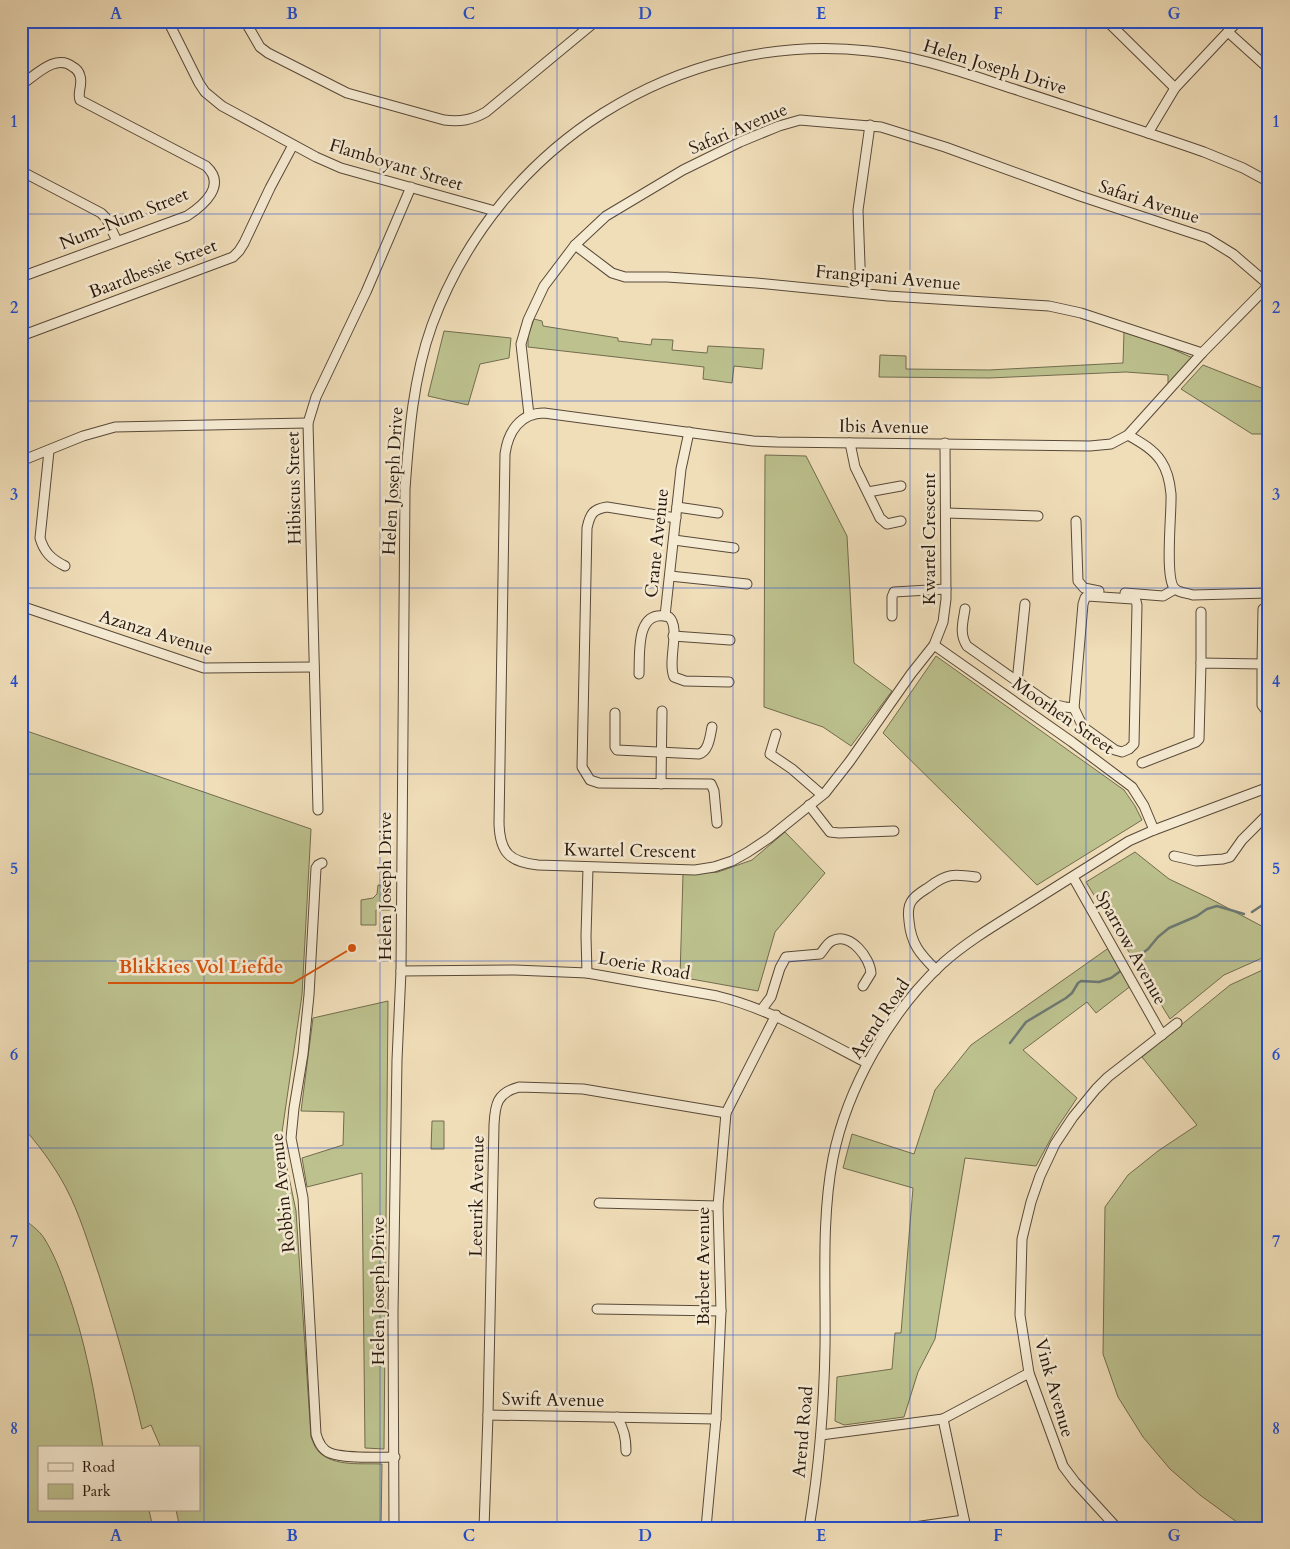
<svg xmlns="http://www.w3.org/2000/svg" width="1290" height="1549" font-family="Cardo,serif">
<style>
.green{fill:#bcc18e;stroke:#726c4e}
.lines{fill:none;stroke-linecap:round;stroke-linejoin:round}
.stream{stroke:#6d7973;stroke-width:2.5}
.minor-casing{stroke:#594938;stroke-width:11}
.minor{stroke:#f5ead2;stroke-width:9}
.grid{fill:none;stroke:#1d4ed8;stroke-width:1;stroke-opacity:0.55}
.labels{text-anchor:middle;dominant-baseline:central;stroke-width:5;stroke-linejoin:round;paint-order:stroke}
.street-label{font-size:18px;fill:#27170d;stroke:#f5ead2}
.leader{fill:none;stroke:#d5520c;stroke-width:2}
.callout-dot{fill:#d5520c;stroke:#f5ead2;stroke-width:2}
.callout-label{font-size:19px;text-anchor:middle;font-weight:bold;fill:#d5520c;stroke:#f5ead2;stroke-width:5;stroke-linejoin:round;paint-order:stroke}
.neatline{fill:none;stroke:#1d4ed8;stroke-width:2}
.grid-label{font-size:16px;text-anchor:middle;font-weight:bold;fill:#1d4ed8}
</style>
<rect width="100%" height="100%" fill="#f0deb9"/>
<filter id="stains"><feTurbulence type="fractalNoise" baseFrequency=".004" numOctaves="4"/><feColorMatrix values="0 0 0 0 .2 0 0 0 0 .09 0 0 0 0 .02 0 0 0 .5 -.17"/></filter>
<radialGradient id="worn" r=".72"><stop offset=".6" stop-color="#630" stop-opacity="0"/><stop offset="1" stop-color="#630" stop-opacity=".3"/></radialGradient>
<!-- green -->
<g class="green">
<polygon points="534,319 542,321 543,326 618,338 618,341 651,345 652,339 673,340 672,350 707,353 708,346 764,349 762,369 734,366 732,383 703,379 704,367 528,347 528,336"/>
<polygon points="444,331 511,338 509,358 480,364 468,405 428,396"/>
<polygon points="1124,332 1161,344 1193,358 1168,387 1168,375 1126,372 989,378 879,377 880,355 906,356 906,369 989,370 1123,363"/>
<polygon points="1203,365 1269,391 1269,434 1252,434 1181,389"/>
<polygon points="765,455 806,456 847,536 854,663 892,691 851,746 823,727 764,707"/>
<polygon points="936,656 1124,790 1135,806 1142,820 1037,885 883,733"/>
<path d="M21,729L311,829L302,995L281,1139L296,1211L311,1437C313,1442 315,1448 319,1452C334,1467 363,1463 382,1464L381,1528H180L176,1510H199V1448H161L151,1425L142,1429C130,1377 115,1326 99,1275C89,1246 80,1214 65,1186C53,1164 38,1144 21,1125Z"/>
<polygon points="785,832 825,873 775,932 758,991 680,977 683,874 718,872 752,860"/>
<polygon points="1135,852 1169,879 1209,898 1269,930 1269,955 1224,975 1170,1019 1086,882"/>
<polygon points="378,885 390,886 390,910 376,910 376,925 361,925 361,900 373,898 377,894"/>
<polygon points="1110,947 1132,985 1096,1013 1087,1002 1023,1050 1077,1098 1055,1131 1036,1166 965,1158 935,1339 918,1372 904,1417 844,1425 835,1421 837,1377 892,1369 895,1333 901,1333 913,1188 843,1168 852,1134 914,1154 935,1090 971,1045"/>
<polygon points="1269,967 1269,1528 1245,1528 1200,1495 1170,1469 1143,1437 1118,1397 1103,1354 1105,1207 1128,1175 1158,1151 1197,1125 1142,1057 1230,985"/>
<polygon points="388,1001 384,1449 365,1448 362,1173 307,1187 302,1158 343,1145 344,1112 301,1111 313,1018"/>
<polygon points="432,1121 444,1121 444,1149 431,1149"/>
<path d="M21,1218C29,1223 39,1230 44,1238C54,1254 60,1270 66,1287C85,1339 95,1393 103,1448H39V1510H149L153,1528H21Z"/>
</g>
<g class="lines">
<!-- stream -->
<g class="stream">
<polyline points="1269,881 1267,887 1269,895"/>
<polyline points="1252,912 1264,904 1269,896"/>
<polyline points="1132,961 1148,949 1158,937 1169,928 1197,916 1207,909 1217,906 1244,914"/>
<polyline points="1010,1043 1026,1022 1066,998 1072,993 1078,983 1081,981 1099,982 1111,978 1122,970"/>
</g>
<!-- minor casing -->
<g class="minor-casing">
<g id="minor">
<polyline points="168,21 199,83 205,92 222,106 316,157 341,168 495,211"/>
<path d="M245,21L260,47L268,53L347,93L444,120C461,122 472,120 486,112L596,21"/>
<polyline points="1107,21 1175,88"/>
<polyline points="1228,32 1269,69"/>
<path d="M21,85C36,75 56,53 73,67C77,69 79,72 80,76C83,85 77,92 80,100L206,166C227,185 204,205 187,216L21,277"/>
<polyline points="1148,133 1175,88 1238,21"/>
<polyline points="21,171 101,213 106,218 117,241"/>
<polyline points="575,245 612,273 625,277 667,277 756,283 888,296 1049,306 1081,313 1202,353"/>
<polyline points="861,292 858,210 870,125"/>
<polyline points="21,336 233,257 239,251 244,243 270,188 293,145"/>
<polyline points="529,415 521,344 528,320 544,286 575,245 606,216 683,170 740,142 779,126 800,120 881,127 945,147 1080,196 1207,238 1233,254 1269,285"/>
<path d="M1128,435C1140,442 1153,449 1161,461C1167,470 1170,483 1171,494C1172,512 1164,579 1175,589C1180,593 1187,593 1193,595L1269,593"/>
<polyline points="850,443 855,467 880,518 887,524 901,521"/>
<path d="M945,443L946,599L943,622L934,645L911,674L850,761L825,793L769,838L748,852L732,861L714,867L695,870L538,865C510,862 500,853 499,824L505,454C508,432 520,413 544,413L753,441L777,442L1090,446L1111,444L1128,435L1202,353L1269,285"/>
<path d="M49,451L40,538C44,552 51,559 65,566"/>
<polyline points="21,461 83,436 115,427 308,423"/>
<polyline points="868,492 901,486"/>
<polyline points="677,507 718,513"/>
<polyline points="946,513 1038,516"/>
<path d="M676,518L607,507C593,509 590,514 587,528L582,767L590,780L599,783L711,784L714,791L717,823"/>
<polyline points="1076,521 1078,581 1084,588 1099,591"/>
<polyline points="674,540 734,548"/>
<polyline points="670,576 747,584"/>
<polyline points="1125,593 1163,596 1175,589"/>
<polygon points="1087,596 1133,599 1136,601 1137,605 1134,744 1129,749 1122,752 1115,750 1083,727 1074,708 1083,604 1085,598"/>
<polyline points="21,606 204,668 314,667"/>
<path d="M965,609C963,622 959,634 967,646L1048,703L1065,707L1074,708"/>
<polyline points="665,616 681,469 689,432"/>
<polyline points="892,616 892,597 894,592 946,589"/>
<polyline points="673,636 730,640"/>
<polyline points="934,645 1072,742 1132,787 1144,806 1154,830"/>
<polyline points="1201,663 1201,612"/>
<polyline points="1262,664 1263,609"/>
<path d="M639,674C640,653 635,608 669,617C681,628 667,661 674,677L685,681L729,682"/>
<polyline points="1017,682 1025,604"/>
<path d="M615,713V747L617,750L699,754C709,751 710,736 712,727"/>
<polyline points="776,734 770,754 792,769 822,795"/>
<polyline points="1142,763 1196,742 1199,739 1201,663 1262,664 1262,705 1265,709 1269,710"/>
<polyline points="661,784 662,711"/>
<polyline points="809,805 830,832 839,833 894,831"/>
<polyline points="318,810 308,423 316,397 366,292 411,187"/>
<polyline points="1174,856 1196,861 1223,859 1230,857 1242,840 1269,813"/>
<path d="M322,863L318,865L316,868L309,995L303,1054L294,1108L291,1138L303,1198L316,1434C318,1441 322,1450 330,1453C345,1459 378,1457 395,1457"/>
<polyline points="1073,877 1162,1035"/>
<path d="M936,970C920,954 911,944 909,921C908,914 908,907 911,902C915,895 923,891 929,887C947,873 954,874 976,877"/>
<path d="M401,971L515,970L587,973L717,996C771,1009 818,1038 867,1063"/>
<polyline points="587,973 586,936 588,868"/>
<path d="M762,1009L771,997L780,968L786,957L820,954C825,949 827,942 834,940C851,933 870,958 871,973L863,986"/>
<polyline points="599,1203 718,1206"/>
<polyline points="597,1309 721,1311"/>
<polyline points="488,1415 716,1419"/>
<path d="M617,1417C624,1429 626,1438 626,1451"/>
<polyline points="943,1419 966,1528"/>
<polyline points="821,1435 943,1419 1029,1373"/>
<path d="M394,1528L393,1313L397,1060L401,971L405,489C409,433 413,378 432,325C498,146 677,30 869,51C919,56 967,74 1014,89C1078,110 1141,130 1204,152L1243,168L1269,182"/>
<path d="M484,1528L488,1415L494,1125C495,1104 497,1093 519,1087L583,1089L726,1113"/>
<polyline points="706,1528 716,1419 721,1311 718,1206 726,1113 776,1015"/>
<path d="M809,1528C819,1468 824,1408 825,1347C826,1285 821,1220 833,1158C847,1088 890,1012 943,963C968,941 997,924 1024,907C1059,885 1094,863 1129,841L1154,830L1269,787"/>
<polyline points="907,1528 964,1520"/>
<polyline points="1117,1528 1075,1482 1063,1466 1029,1373 1020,1315 1022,1239 1031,1202 1040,1176 1055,1144 1073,1117 1096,1089 1108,1077 1177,1023"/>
</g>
</g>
<!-- minor -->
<use href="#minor" class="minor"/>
</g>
<!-- grid -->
<path class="grid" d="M204,21V1528M380,21V1528M557,21V1528M733,21V1528M910,21V1528M1086,21V1528M21,214H1269M21,401H1269M21,588H1269M21,774H1269M21,961H1269M21,1148H1269M21,1335H1269"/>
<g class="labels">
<!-- street labels -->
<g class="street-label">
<text transform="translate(995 67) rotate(17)">Helen Joseph Drive</text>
<text transform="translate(738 129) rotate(-23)">Safari Avenue</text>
<text transform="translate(396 165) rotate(17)">Flamboyant Street</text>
<text transform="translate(1149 202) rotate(18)">Safari Avenue</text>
<text transform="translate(124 219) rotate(-22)">Num-Num Street</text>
<text transform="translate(153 269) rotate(-21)">Baardbessie Street</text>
<text transform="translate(888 278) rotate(5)">Frangipani Avenue</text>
<text transform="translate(884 427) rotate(1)">Ibis Avenue</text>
<text transform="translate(393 481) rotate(-87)">Helen Joseph Drive</text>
<text transform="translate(294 488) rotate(-91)">Hibiscus Street</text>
<text transform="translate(929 539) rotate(-90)">Kwartel Crescent</text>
<text transform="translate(657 543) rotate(-84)">Crane Avenue</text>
<text transform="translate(156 633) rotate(17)">Azanza Avenue</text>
<text transform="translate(1063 716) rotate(35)">Moorhen Street</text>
<text transform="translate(630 851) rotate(1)">Kwartel Crescent</text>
<text transform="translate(385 886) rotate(-90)">Helen Joseph Drive</text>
<text transform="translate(1131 948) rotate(61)">Sparrow Avenue</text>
<text transform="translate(644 966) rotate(10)">Loerie Road</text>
<text transform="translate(880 1019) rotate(-56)">Arend Road</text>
<text transform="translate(283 1193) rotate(-96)">Robbin Avenue</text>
<text transform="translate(477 1196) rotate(-89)">Leeurik Avenue</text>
<text transform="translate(703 1266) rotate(-90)">Barbett Avenue</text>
<text transform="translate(378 1291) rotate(-90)">Helen Joseph Drive</text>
<text transform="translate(1054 1388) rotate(74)">Vink Avenue</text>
<text transform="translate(553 1400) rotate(1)">Swift Avenue</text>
<text transform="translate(803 1432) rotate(-85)">Arend Road</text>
</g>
</g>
<!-- callouts -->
<path class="leader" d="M352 948L293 983H108"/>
<circle class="callout-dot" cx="352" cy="948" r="5"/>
<g class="callout-label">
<text x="201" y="973">Blikkies Vol Liefde</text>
</g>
<!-- margin -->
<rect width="1290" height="1549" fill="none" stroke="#f0deb9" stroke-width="55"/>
<!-- legend -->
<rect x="38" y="1446" width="162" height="65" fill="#f5ead2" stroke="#a39683"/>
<rect x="48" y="1463" width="25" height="8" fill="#f5ead2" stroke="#a39683"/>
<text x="82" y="1472" font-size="15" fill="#27170d">Road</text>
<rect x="48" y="1484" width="25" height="15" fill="#bcc18e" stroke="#a39683"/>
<text x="82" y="1496" font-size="15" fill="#27170d">Park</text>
<rect x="28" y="28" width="1234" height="1494" class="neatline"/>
<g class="grid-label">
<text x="116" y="19">A</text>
<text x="292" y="19">B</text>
<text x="469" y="19">C</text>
<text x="645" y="19">D</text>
<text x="821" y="19">E</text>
<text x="998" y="19">F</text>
<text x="1174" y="19">G</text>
<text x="14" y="127">1</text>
<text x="1276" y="127">1</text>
<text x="14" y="313">2</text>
<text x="1276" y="313">2</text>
<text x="14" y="500">3</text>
<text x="1276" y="500">3</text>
<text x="14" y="687">4</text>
<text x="1276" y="687">4</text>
<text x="14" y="874">5</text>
<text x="1276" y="874">5</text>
<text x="14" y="1060">6</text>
<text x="1276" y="1060">6</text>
<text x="14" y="1247">7</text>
<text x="1276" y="1247">7</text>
<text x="14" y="1434">8</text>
<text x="1276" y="1434">8</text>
<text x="116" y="1541">A</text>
<text x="292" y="1541">B</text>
<text x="469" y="1541">C</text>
<text x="645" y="1541">D</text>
<text x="821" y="1541">E</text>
<text x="998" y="1541">F</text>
<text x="1174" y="1541">G</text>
</g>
<rect width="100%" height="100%" filter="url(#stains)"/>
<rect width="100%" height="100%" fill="url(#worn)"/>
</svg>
